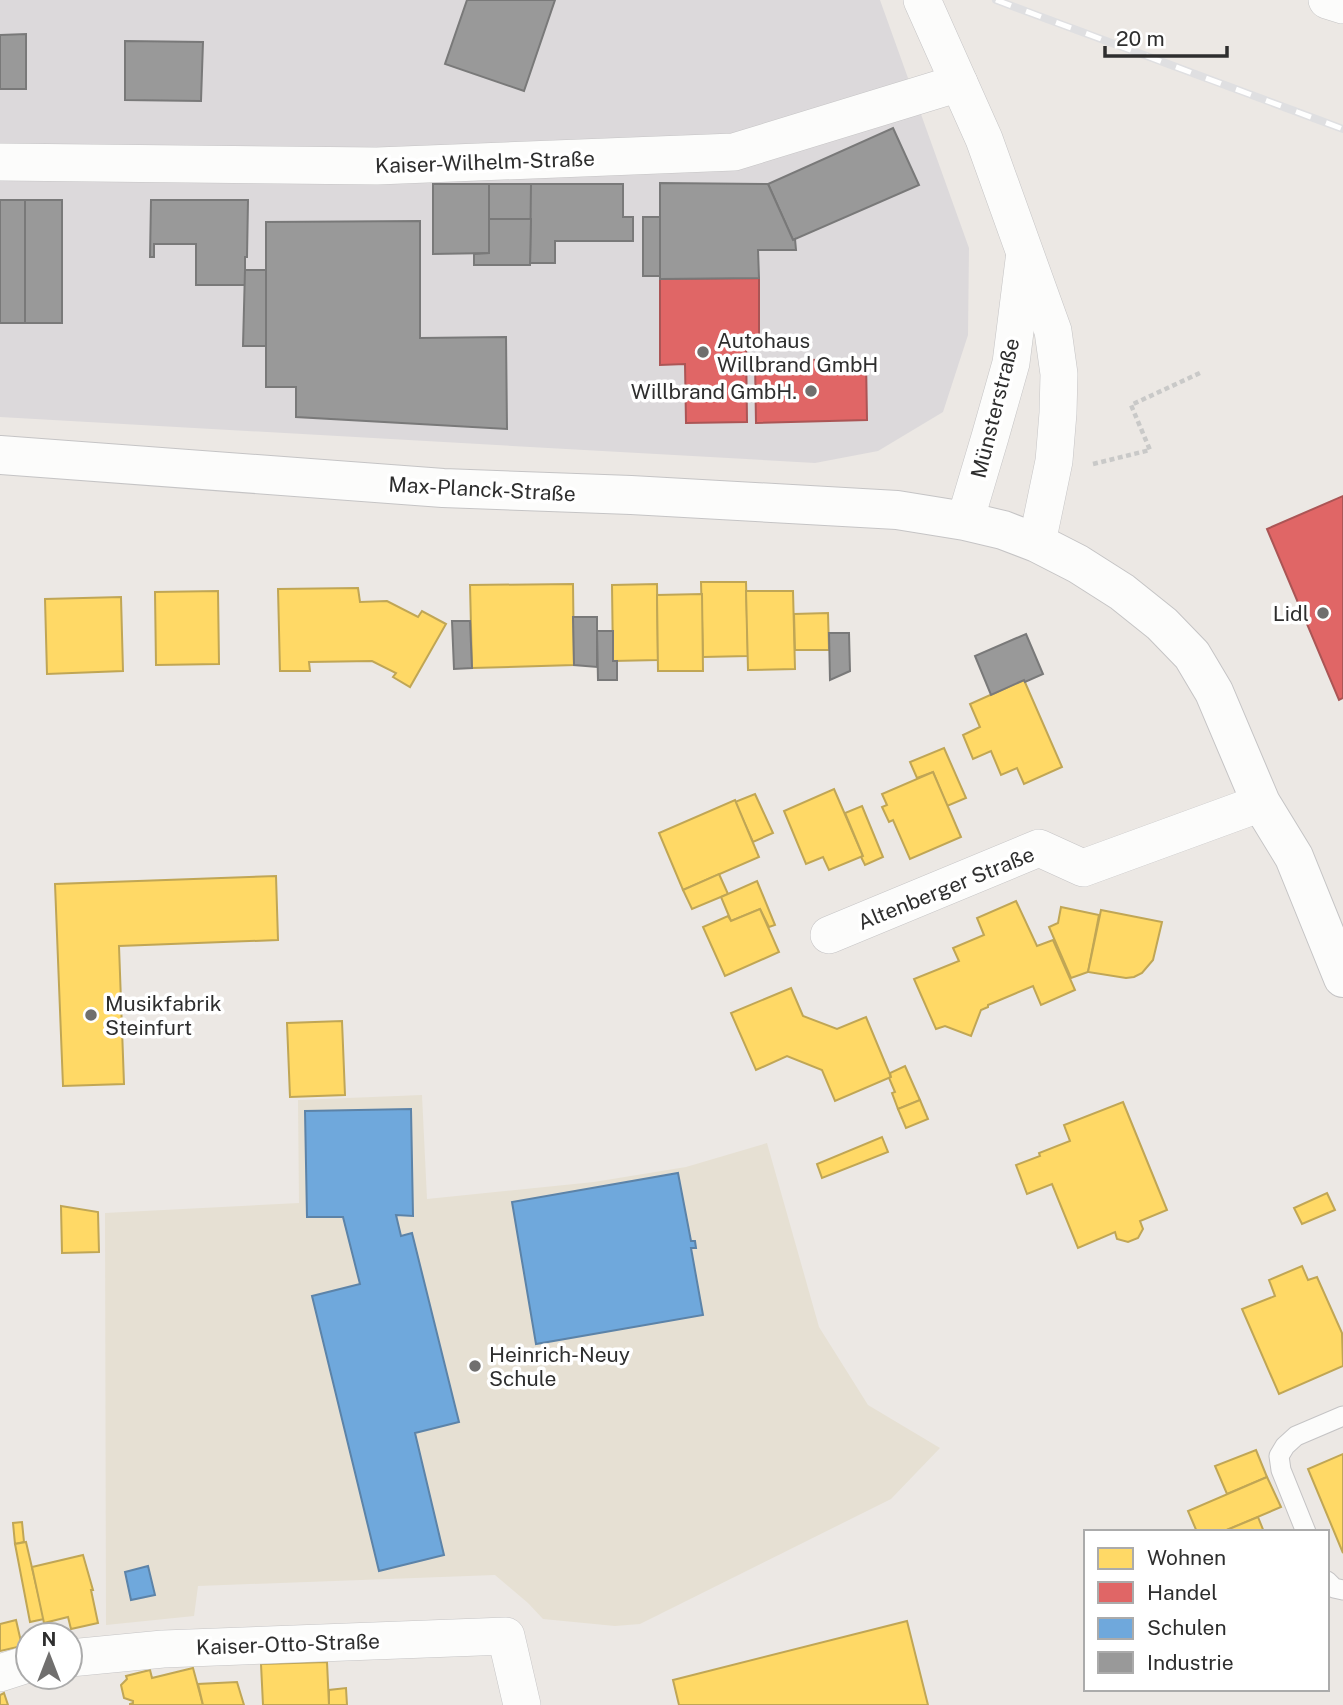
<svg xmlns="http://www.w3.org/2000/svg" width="1343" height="1705" font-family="'Public Sans',sans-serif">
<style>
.industrial{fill:#dcd9db}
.education{fill:#e6e0d3}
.homes{fill:#ffd966;stroke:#c0a655;stroke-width:2}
.shops{fill:#e06666;stroke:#ab5555;stroke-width:2}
.schools{fill:#6fa8dc;stroke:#5c83a8;stroke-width:2}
.industry{fill:#999;stroke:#797979;stroke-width:2}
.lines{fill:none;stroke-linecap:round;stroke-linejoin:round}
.lane-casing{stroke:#c5c4c5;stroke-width:21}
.street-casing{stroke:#c5c4c5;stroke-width:38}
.secondary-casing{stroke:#c5c4c5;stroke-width:40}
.path{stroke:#c9c9c8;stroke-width:4.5;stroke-dasharray:5 3.5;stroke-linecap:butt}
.lane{stroke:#fcfcfb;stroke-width:19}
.street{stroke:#fcfcfb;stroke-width:37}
.secondary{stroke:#fcfcfb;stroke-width:38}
.rail-casing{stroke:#dfdfe1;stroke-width:8}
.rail{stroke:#fff;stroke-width:5;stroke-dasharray:16;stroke-linecap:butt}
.poi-dot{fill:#706f6e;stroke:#fff;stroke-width:2.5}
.labels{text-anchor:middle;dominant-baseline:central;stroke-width:7;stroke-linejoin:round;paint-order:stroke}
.street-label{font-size:21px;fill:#2e2e2e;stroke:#fff}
.poi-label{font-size:21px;fill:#2e2e2e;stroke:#fff;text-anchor:start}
</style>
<rect width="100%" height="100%" fill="#ece8e4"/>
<!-- industrial -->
<polygon class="industrial" points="0,0 880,0 969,248 968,335 943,412 878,451 815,463 0,417"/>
<!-- education -->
<polygon class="education" points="422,1095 427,1199 594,1182 686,1167 767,1143 819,1327 868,1405 940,1448 891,1499 640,1624 615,1626 543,1619 528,1603 495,1575 198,1586 194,1616 106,1625 105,1213 299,1203 298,1100"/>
<!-- homes -->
<g class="homes">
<polygon points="701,582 746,582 748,656 703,657"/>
<polygon points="573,584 574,665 472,668 470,585"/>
<polygon points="657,584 658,660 613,661 612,585"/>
<polygon points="358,588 360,602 387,601 418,617 422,611 446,624 410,687 393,677 396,673 372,661 309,662 310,671 280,671 278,589"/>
<polygon points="218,591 219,664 156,665 155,592"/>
<polygon points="746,591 793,591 795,669 748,670"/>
<polygon points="702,594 703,671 658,671 657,595"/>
<polygon points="121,597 123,671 47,674 45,599"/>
<polygon points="828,613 829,650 795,650 794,614"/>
<polygon points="1024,680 1062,767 1024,784 1017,768 1001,775 991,751 973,759 963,735 980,727 970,704"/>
<polygon points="944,748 966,798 947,806 933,772 917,778 910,762"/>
<polygon points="933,772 961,837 910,859 893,820 889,822 882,807 887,805 882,794"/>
<polygon points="834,789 863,856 829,870 823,857 806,864 784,811"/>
<polygon points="755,794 773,833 753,842 735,802"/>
<polygon points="735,800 759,857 683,890 659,833"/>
<polygon points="862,806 883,857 865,865 861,857 863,856 845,813"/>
<polygon points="719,874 728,894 692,909 683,890"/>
<polygon points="276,876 278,940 119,946 124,1084 63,1086 55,884"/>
<polygon points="757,881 775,925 769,927 760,909 731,921 721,897"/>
<polygon points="1016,901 1037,946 1053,940 1075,990 1041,1005 1033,986 988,1005 988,1007 981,1010 971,1036 945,1026 936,1029 914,979 959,961 953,948 984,935 977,918"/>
<polygon points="1061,907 1099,915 1088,972 1071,978 1049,927 1058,923"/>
<polygon points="760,909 779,952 725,976 703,927 728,916 731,921"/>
<polygon points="1101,910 1162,922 1153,960 1142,973 1134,977 1126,978 1088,972"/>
<polygon points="791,988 803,1016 837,1029 866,1017 891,1077 835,1101 822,1070 787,1056 756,1070 731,1013"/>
<polygon points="342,1021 345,1095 290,1097 287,1023"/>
<polygon points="905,1066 920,1100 898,1109 892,1093 895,1092 889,1078 891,1077 890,1073"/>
<polygon points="920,1100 928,1119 906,1128 898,1109"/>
<polygon points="1123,1102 1167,1210 1140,1221 1143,1229 1138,1238 1128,1242 1117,1239 1115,1232 1078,1248 1052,1184 1027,1194 1016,1165 1040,1156 1039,1153 1070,1141 1064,1125"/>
<polygon points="882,1137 888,1152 822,1178 817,1164"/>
<polygon points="1327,1193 1335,1210 1302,1224 1294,1208"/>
<polygon points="61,1206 98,1212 99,1252 62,1253"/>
<polygon points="1302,1266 1308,1280 1317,1277 1342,1333 1343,1366 1279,1394 1242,1309 1275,1296 1269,1280"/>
<polygon points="1256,1450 1267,1477 1227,1494 1215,1466"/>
<polygon points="1343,1454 1343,1553 1308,1469"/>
<polygon points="1267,1477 1281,1507 1222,1532 1197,1532 1188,1511"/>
<polygon points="1258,1517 1264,1532 1222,1532"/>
<polygon points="22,1522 24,1542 15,1544 13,1523"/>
<polygon points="26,1542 44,1619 30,1622 15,1544"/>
<polygon points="83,1555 93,1590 91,1590 98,1623 71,1629 68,1617 44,1623 32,1567"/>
<polygon points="16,1620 22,1646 0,1651 0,1624"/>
<polygon points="907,1621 928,1705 679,1705 673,1680"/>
<polygon points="327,1662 329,1705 263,1705 261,1664"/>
<polygon points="193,1668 203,1705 130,1705 130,1704 133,1703 133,1701 124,1698 121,1685 127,1679 126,1676 150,1670 152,1678"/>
<polygon points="237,1682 244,1705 203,1705 198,1684"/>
<polygon points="346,1688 347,1705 329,1705 329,1690"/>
<polygon points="4,1693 8,1705 0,1705 0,1695"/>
</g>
<!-- shops -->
<g class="shops">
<polygon points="759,278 759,339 746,339 747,422 686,423 685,364 660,365 660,279"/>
<polygon points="866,359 867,420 756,423 755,361"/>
<polygon points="1343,496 1343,698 1339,700 1267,529"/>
</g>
<!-- schools -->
<g class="schools">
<polygon points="411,1109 413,1216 396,1215 401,1236 412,1233 459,1422 415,1433 444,1555 379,1571 312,1296 360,1284 343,1217 307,1217 305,1111"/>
<polygon points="678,1173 691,1241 695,1241 696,1248 691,1248 703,1315 536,1344 512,1202"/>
<polygon points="148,1566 155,1595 131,1600 125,1572"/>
</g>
<!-- industry -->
<g class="industry">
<polygon points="467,0 555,0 524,91 445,64"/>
<polygon points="26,34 26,89 0,89 0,35"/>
<polygon points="125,41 203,42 201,101 125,100"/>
<polygon points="893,128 919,185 793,240 768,184"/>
<polygon points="660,183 768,184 793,240 795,239 796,250 758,250 759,278 660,279"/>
<polygon points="433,184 489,184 489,253 433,254"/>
<rect x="489" y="184" width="42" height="35"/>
<polygon points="531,184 623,184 623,217 633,217 633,241 555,241 555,263 530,263"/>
<rect x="0" y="200" width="25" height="123"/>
<rect x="25" y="200" width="37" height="123"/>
<polygon points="151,200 248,200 247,257 245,257 245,285 196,285 196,244 154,244 154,257 150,257"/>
<rect x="643" y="217" width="17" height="59"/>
<polygon points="489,219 531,219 530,265 474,265 474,254 489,253"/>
<polygon points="420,221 420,338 506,337 507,429 296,417 296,387 266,387 266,222"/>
<polygon points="245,270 266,270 266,346 243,346"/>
<polygon points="573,617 597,617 597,667 574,665"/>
<polygon points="452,621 470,621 472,668 454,669"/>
<polygon points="597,631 613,631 613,661 617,661 617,680 598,680"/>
<polygon points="829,633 849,633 850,671 830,680"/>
<polygon points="1026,634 1043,674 1025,682 1024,680 991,695 975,656"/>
</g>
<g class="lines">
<!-- lane casing -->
<g class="lane-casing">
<g id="lane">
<polyline points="1306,1532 1281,1470 1279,1456 1285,1446 1296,1436 1343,1416"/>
<polyline points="1327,1581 1334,1588 1343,1590"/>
</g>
</g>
<!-- street casing -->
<g class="street-casing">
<g id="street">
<polyline points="922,0 984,139 1053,331 1059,374 1058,413 1054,461 1037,543"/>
<polyline points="1327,0 1343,5"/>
<polyline points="0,162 377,166 734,152 959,83"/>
<polyline points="965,521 990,437 1011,363 1024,260"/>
<polyline points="829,935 1039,848 1083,868 1261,803"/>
<polyline points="70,1658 163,1649 506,1636 522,1705"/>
<polyline points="0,1673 28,1664"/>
</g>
</g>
<!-- secondary casing -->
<g class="secondary-casing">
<polyline id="secondary" points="0,455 443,488 631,495 897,510 965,521 1003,530 1037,543 1078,564 1122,592 1162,624 1192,655 1214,692 1261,803 1294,857 1343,978"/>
</g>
<!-- path -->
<polyline class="path" points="1093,464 1150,450 1131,405 1202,372"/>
<!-- lane -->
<use href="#lane" class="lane"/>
<!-- street -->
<use href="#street" class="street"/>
<!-- secondary -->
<use href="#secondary" class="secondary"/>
<!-- rail casing -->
<g class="rail-casing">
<polyline id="rail" points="996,0 1343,129"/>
</g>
<!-- rail -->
<use href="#rail" class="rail"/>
</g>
<!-- markers -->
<g class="poi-dot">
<circle cx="703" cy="352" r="7"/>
<circle cx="811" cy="391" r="7"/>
<circle cx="1323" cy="613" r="7"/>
<circle cx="91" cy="1015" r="7"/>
<circle cx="475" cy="1366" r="7"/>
</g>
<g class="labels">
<!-- street labels -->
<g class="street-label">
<text transform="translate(485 162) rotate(-2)">Kaiser-Wilhelm-Straße</text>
<text transform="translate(995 408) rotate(-76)">Münsterstraße</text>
<text transform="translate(482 489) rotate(3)">Max-Planck-Straße</text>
<text transform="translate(946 888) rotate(-22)">Altenberger Straße</text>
<text transform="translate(288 1644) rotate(-2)">Kaiser-Otto-Straße</text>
</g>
<!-- poi labels -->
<g class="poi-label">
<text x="717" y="340">Autohaus<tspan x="717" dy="24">Willbrand GmbH</tspan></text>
<text x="797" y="391" text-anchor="end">Willbrand GmbH.</text>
<text x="1309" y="613" text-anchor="end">Lidl</text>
<text x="105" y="1003">Musikfabrik<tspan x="105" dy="24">Steinfurt</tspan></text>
<text x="489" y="1354">Heinrich-Neuy<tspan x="489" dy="24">Schule</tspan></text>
</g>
</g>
<!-- legend -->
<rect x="1084" y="1530" width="245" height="161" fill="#ffffff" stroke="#ababab" stroke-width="2"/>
<rect x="1098" y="1548" width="35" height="21" fill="#ffd966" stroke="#ababab" stroke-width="2"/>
<text x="1147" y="1565" font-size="21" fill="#2e2e2e">Wohnen</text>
<rect x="1098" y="1582" width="35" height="21" fill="#e06666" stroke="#ababab" stroke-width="2"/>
<text x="1147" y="1600" font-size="21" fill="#2e2e2e">Handel</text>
<rect x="1098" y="1618" width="35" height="21" fill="#6fa8dc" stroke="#ababab" stroke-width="2"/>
<text x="1147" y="1635" font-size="21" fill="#2e2e2e">Schulen</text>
<rect x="1098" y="1652" width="35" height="21" fill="#999999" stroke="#ababab" stroke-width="2"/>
<text x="1147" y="1670" font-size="21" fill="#2e2e2e">Industrie</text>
<!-- north arrow -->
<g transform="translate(49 1656)"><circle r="33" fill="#ffffff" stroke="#ababab" stroke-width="2"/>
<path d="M0-5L12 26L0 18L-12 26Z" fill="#706f6e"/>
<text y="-10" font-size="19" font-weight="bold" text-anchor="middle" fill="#2e2e2e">N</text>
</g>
<!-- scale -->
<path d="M1105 46v10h122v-10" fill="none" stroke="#2e2e2e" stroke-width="3.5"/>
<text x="1116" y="46" font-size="21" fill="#2e2e2e" stroke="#ffffff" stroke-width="5" paint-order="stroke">20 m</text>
</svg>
